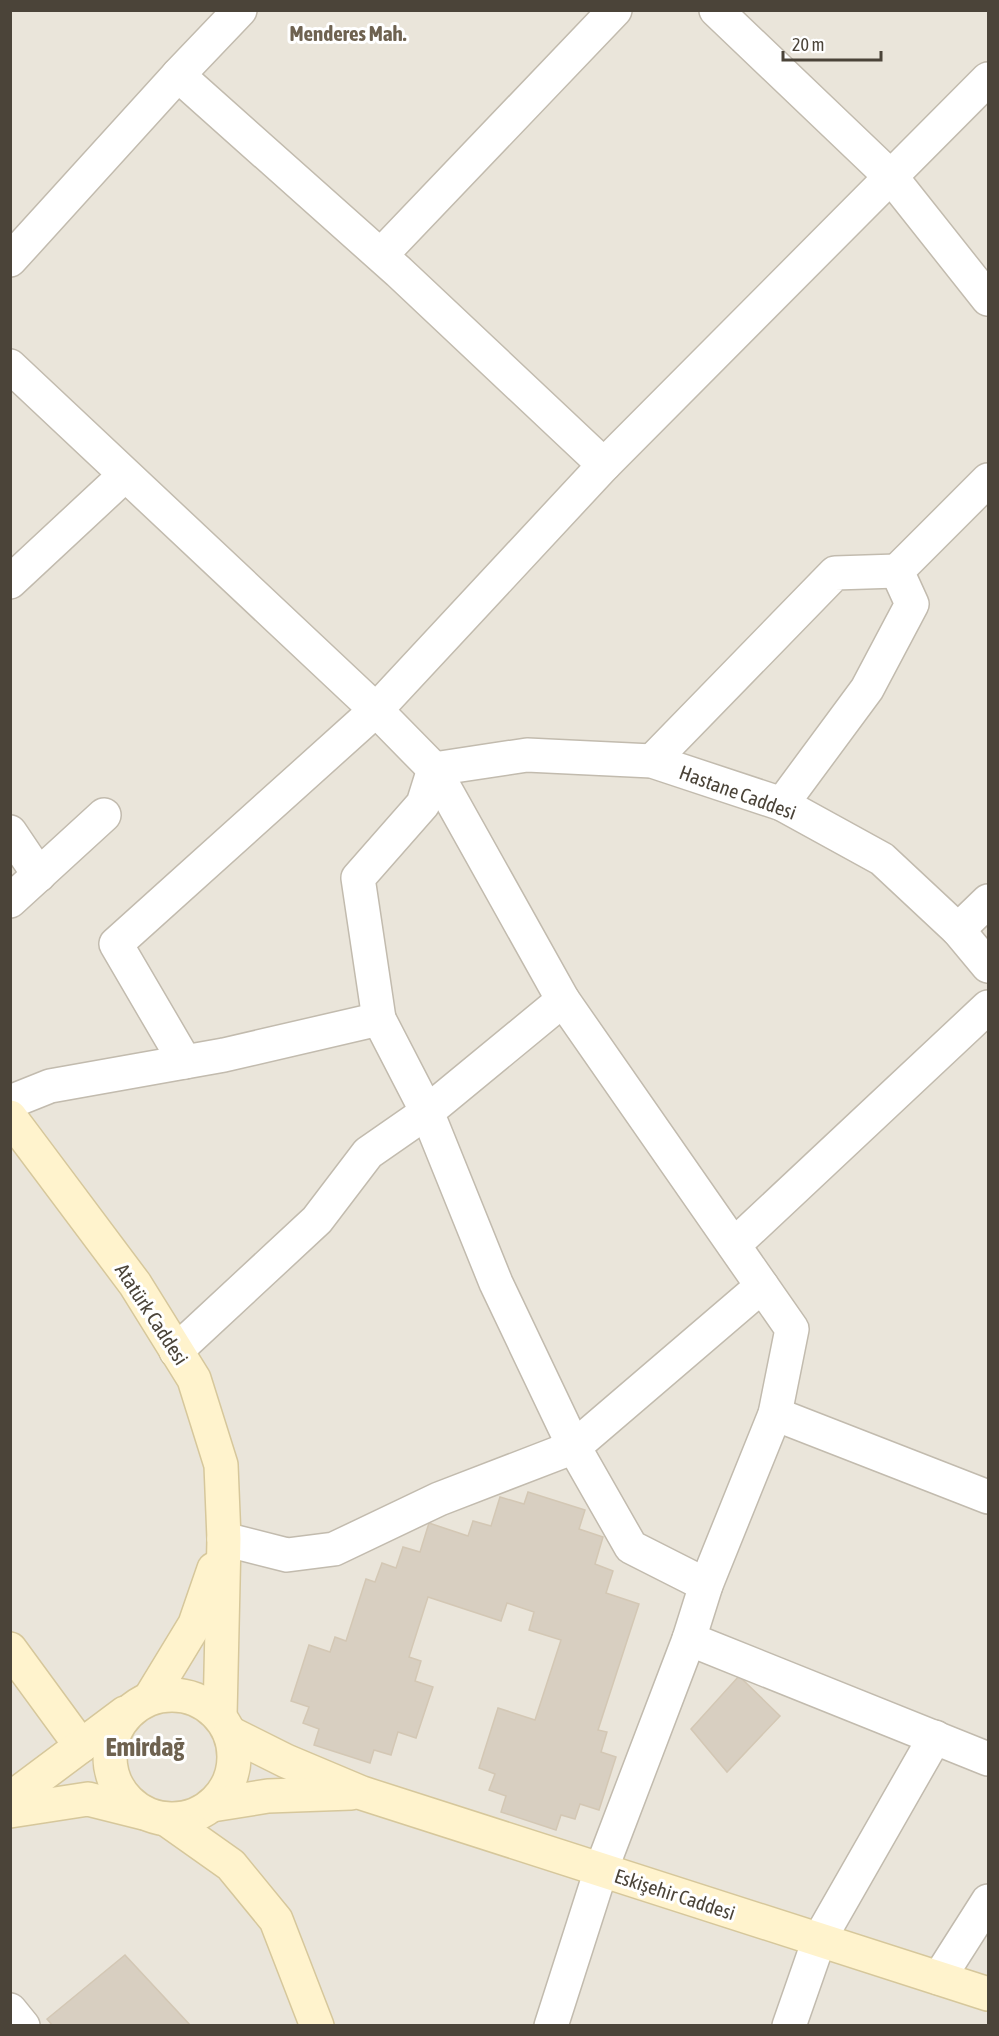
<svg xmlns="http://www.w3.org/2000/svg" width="999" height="2036" font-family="'Asap Condensed',sans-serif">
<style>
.residential{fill:#eae5da}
.building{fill:#d8cfc1;stroke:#d3c7b4;stroke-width:1.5}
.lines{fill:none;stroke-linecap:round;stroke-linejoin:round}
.street-casing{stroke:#c2bbae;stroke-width:36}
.secondary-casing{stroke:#d6c79b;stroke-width:36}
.street{stroke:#fff;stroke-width:33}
.secondary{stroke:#fff3cd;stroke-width:33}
.labels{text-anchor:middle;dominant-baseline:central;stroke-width:6;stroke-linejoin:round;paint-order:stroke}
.street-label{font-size:20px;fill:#4b4439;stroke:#fff}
.neighbourhood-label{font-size:21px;font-weight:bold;fill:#6e6250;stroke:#fff}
.district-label{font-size:26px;font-weight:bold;fill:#6e6250;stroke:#fff}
</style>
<rect width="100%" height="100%" fill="#f6f3ec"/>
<!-- residential -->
<rect class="residential" x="11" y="11" width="977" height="2014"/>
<!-- building -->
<g class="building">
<polygon points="528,1492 585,1510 579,1529 603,1537 595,1564 613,1571 606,1593 639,1604 598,1730 607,1732 601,1752 616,1757 599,1810 580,1804 575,1819 561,1815 556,1830 501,1812 506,1796 489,1790 495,1774 479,1768 498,1708 535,1720 561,1640 529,1630 534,1612 507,1603 501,1621 428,1597 409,1657 421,1661 415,1681 433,1687 416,1738 398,1732 391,1755 374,1750 370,1763 314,1745 319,1729 303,1723 309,1707 291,1701 309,1645 330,1652 335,1637 346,1641 366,1579 375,1582 382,1563 396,1568 403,1547 420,1552 429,1523 468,1536 473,1521 491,1526 500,1497 524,1504"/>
<polygon points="739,1676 780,1716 727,1772 691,1729"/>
<polygon points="125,1955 191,2026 53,2026 47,2019"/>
</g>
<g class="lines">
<!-- street casing -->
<g class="street-casing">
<g id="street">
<polyline points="716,10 892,178 988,299"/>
<polyline points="178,75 399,272 604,465"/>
<polyline points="381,255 615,10"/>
<polyline points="10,260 178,75 240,10"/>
<polyline points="10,366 376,710 434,769 563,1000 792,1329 775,1414 706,1585 689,1639 601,1870 551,2026"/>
<polyline points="10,582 125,475"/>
<polyline points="652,761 835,573 897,571"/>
<polyline points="434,769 527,755 652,761 782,804 882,859 958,930 988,966"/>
<polyline points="782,804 867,689 912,604 897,571 988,480"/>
<polyline points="10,832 39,875"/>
<polyline points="10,901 104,815"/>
<polyline points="958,930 988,901"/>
<polyline points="563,1000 427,1112 496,1283 574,1447 631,1547 706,1585"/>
<polyline points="379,1019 358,878 423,804 434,769"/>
<polyline points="185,1062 116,944 376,710 604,465 988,79"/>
<polyline points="10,1102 50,1086 224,1055 379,1019 427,1112 368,1153 317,1220 176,1351"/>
<polyline points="734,1245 988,1007"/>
<polyline points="775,1414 988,1497"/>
<polyline points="224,1539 287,1555 334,1549 439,1499 574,1447 762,1286"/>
<polyline points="689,1639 988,1759"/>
<polyline points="939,1978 988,1901"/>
<polyline points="10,2010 23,2026"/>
<polyline points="789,2026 819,1940 935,1737"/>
</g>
</g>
<!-- secondary casing -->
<g class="secondary-casing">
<g id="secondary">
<polyline points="10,1117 135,1284 194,1379 221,1465 224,1539 220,1716"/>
<polyline points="10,1649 81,1746"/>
<circle cx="172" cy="1757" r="62"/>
<polyline points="150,1698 195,1624 214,1569"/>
<polyline points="230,1733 286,1761 362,1793 988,1994"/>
<polyline points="10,1799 125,1713"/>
<polyline points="212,1805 268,1796 351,1793"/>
<polyline points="10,1811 88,1799 144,1813"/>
<polyline points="166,1819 231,1865 276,1920 317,2026"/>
</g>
</g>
<!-- street -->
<use href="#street" class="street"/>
<!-- secondary -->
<use href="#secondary" class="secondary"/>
</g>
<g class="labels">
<!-- street labels -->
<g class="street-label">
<text transform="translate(738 792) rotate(20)">Hastane Caddesi</text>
<text transform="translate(152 1314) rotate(57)">Atatürk Caddesi</text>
<text transform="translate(675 1894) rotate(18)">Eskişehir Caddesi</text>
</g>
<!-- neighbourhood labels -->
<g class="neighbourhood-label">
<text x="348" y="33">Menderes Mah.</text>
</g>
<!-- district labels -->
<g class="district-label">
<text x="145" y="1747">Emirdağ</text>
</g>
</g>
<!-- border -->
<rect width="999" height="2036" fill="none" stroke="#4b4439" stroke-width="24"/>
<!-- scale -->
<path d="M783 51v9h98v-9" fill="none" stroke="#4b4439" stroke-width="3"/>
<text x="792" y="51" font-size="18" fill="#4b4439" stroke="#ffffff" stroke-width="4.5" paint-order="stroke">20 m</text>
</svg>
